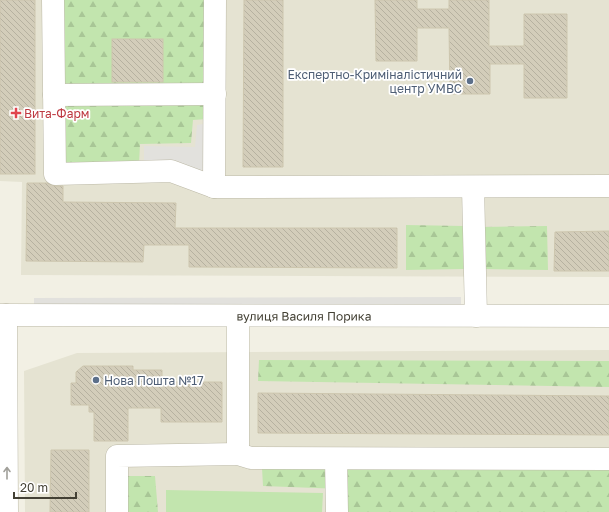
<svg xmlns="http://www.w3.org/2000/svg" width="609" height="512" font-family="'Golos Text',sans-serif">
<style>
.residential{fill:#e5e3d2}
.grass{fill:#c2e5ae}
.forest{fill:url(#forest-firs)}
.parking{fill:#e2e1dd}
.building{fill:url(#building-back-hatch);stroke:#cdc6ae}
.lines{fill:none;stroke-linecap:round;stroke-linejoin:round}
.minor-casing{stroke:#bcb9a7;stroke-width:23}
.minor{stroke:#fff;stroke-width:22}
.oneway{stroke:#a1a09a}
.service-dot{fill:#5c6f8a;stroke:#fff;stroke-width:1.5}
.health-dot{fill:#e0444e;stroke:#fff;stroke-width:1.5}
.labels{text-anchor:middle;dominant-baseline:central;stroke-width:3.5;stroke-linejoin:round;paint-order:stroke}
.service-label{font-size:12px;fill:#4e5e75;stroke:#fff;text-anchor:end}
.health-label{font-size:12px;fill:#be3a42;stroke:#fff;text-anchor:start}
.street-label{font-size:12px;fill:#434034;stroke:#fff}
</style>
<defs>
<pattern id="forest-firs" width="22" height="20" patternUnits="userSpaceOnUse"><rect width="22" height="20" fill="#c2e5ae"/><path d="M5 1l3.5 6h-7zM16 11l3.5 6h-7z" fill="#a8c696"/></pattern>
<pattern id="building-back-hatch" width="6" height="6" patternUnits="userSpaceOnUse"><rect width="6" height="6" fill="#d3cdba"/><path d="M-1 5l2 2M0 0l6 6M5-1l2 2" fill="none" stroke="#b6b1a0"/></pattern>
</defs>
<rect width="100%" height="100%" fill="#f2f0e4"/>
<!-- residential -->
<g class="residential">
<polygon points="0,0 609,0 609,277 21,275 22,182 0,181"/>
<polygon points="609,350 609,512 25,512 24,371 77,353"/>
</g>
<!-- grass -->
<polygon class="grass" points="166,490 323,493 322,512 166,512"/>
<!-- forest -->
<g class="forest">
<polygon points="58,0 209,0 208,119 193,120 191,143 140,144 139,165 58,168"/>
<polygon points="406,225 464,226 465,269 406,270"/>
<polygon points="547,226 548,270 483,269 483,227"/>
<polygon points="259,360 609,361 609,387 258,381"/>
<polygon points="262,468 609,468 609,512 342,512 342,489 263,486"/>
<polygon points="124,476 155,476 158,512 124,512"/>
</g>
<!-- parking -->
<g class="parking">
<polygon points="209,123 208,179 144,166 144,146 195,147 197,125"/>
<polygon points="461,297 461,306 34,307 34,298"/>
</g>
<!-- building -->
<g class="building">
<rect x="0" y="0" width="35" height="174"/>
<polygon points="244,0 283,0 283,167 243,167"/>
<polygon points="375,0 417,0 417,9 449,9 449,0 489,0 489,46 524,46 524,14 567,14 567,98 524,98 524,64 490,64 490,94 450,94 449,28 417,28 417,61 376,61"/>
<rect x="112" y="39" width="51" height="43"/>
<polygon points="27,183 47,183 55,186 63,186 63,202 176,203 175,228 397,228 397,268 189,267 189,245 144,245 143,262 26,261"/>
<polygon points="609,231 609,271 554,271 555,232"/>
<polygon points="83,366 133,366 133,370 162,370 162,382 222,382 222,422 161,422 161,408 128,408 128,441 94,441 94,412 89,412 89,405 71,405 71,383 76,383 76,372"/>
<polygon points="258,393 609,396 609,435 258,433"/>
<polygon points="51,450 89,450 89,512 50,512"/>
</g>
<g class="lines">
<!-- minor casing -->
<g class="minor-casing">
<g id="minor">
<polyline points="53,0 55,174 171,171 214,187"/>
<polyline points="215,0 214,187 609,186"/>
<polyline points="54,95 215,94"/>
<polyline points="473,187 476,316"/>
<path id="s1" d="M0,315L609,316"/>
<polyline points="6,315 7,512"/>
<polyline points="238,454 238,316"/>
<polyline points="336,459 337,512"/>
<polyline points="117,512 117,456 238,454 251,458 609,459"/>
</g>
</g>
<!-- minor -->
<use href="#minor" class="minor"/>
</g>
<!-- one-way arrows -->
<defs><path id="oneway-shaft" d="M-6 0H5M1.5-3L5.5 0L1.5 3" fill="none" stroke-width="1.6" stroke-linecap="round" stroke-linejoin="round"/></defs>
<use class="oneway" href="#oneway-shaft" transform="translate(7 473) rotate(-90)"/>
<!-- markers -->
<g class="service-dot">
<circle cx="470" cy="81" r="4"/>
<circle cx="96" cy="380" r="4"/>
</g>
<path class="health-dot" d="M14 107h4v4h4v4h-4v4h-4v-4h-4v-4h4z"/>
<g class="labels">
<!-- service labels -->
<g class="service-label">
<text x="462" y="74">Експертно-Криміналістичний<tspan x="462" dy="14">центр УМВС</tspan></text>
<text x="104" y="380" text-anchor="start">Нова Пошта №17</text>
</g>
<!-- health labels -->
<g class="health-label">
<text x="24" y="113">Вита-Фарм</text>
</g>
<!-- street labels -->
<g class="street-label">
<text stroke="none"><textPath href="#s1" startOffset="304">вулиця Василя Порика</textPath></text>
</g>
</g>
<!-- scale -->
<path d="M14 492v6h62v-6" fill="none" stroke="#434034" stroke-width="2"/>
<text x="20" y="492" font-size="12" fill="#434034" stroke="#ffffff" stroke-width="3" paint-order="stroke">20 m</text>
</svg>
